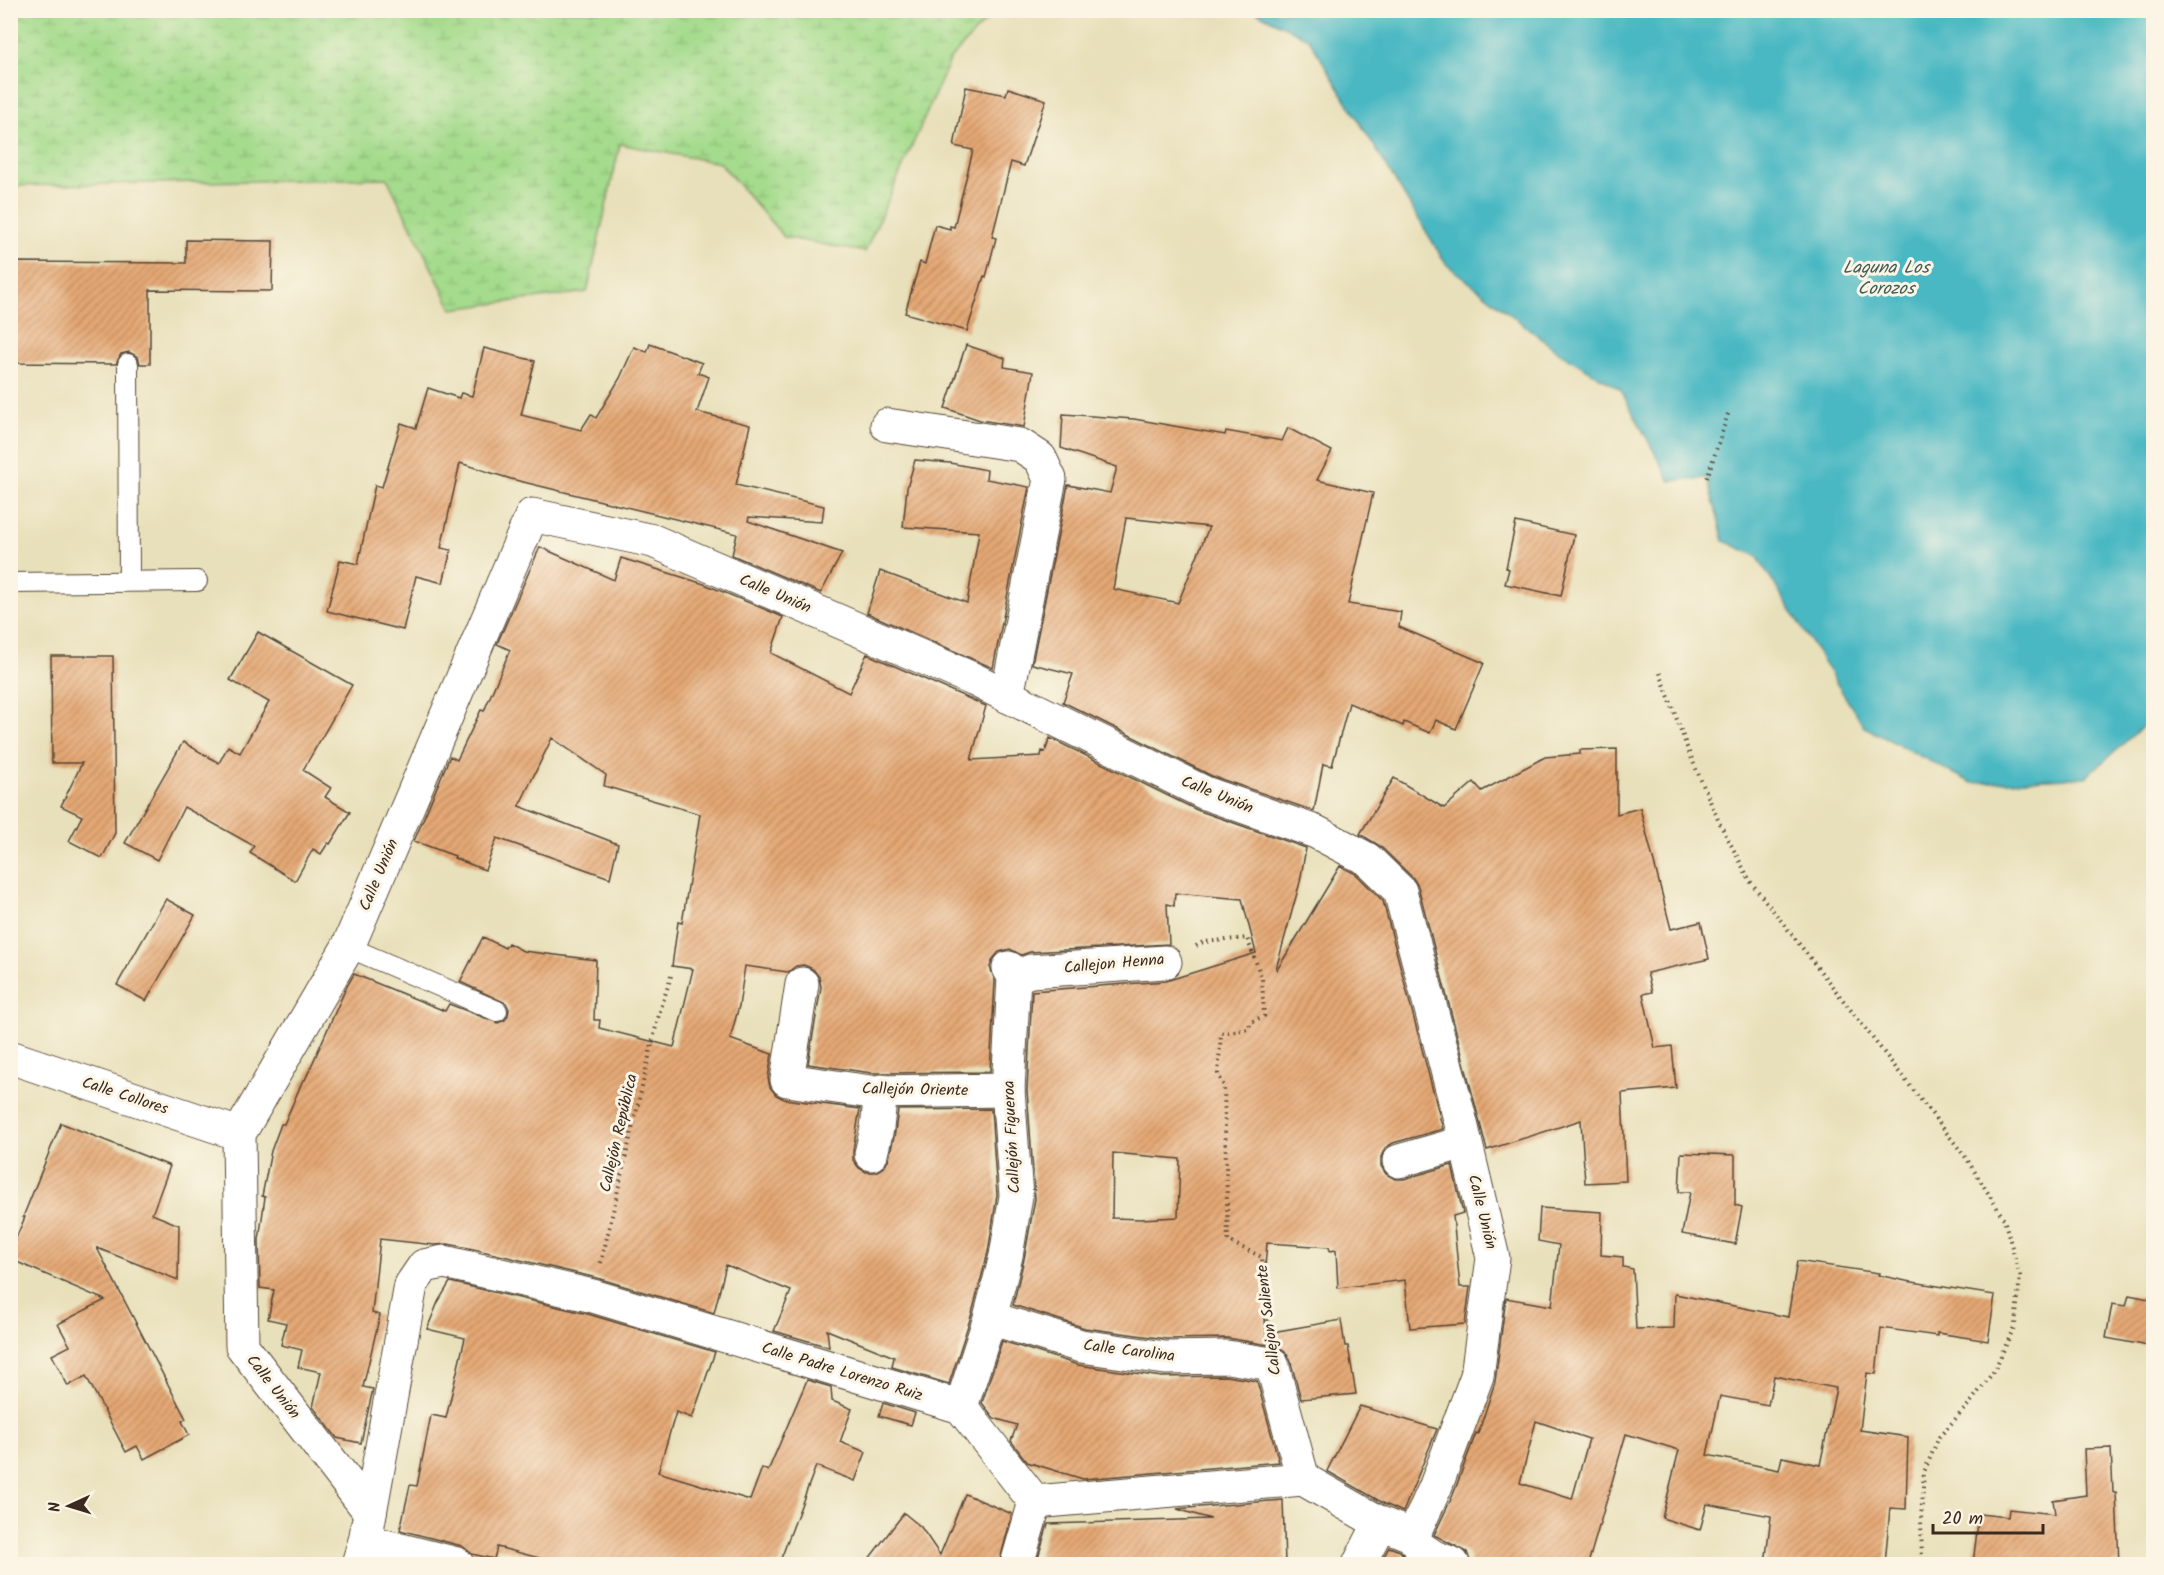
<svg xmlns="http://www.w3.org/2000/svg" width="2164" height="1575" font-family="Kalam,sans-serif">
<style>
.wetland{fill:url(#wetland-marsh);stroke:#708255;stroke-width:1.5}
.water{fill:#4ab8c3;stroke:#427170;stroke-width:1.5}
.building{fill:url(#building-hatch);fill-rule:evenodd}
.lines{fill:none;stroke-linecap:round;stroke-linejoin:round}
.service-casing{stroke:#554535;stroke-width:22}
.minor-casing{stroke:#554535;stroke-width:35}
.path{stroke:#554535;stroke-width:4;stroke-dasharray:1.5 4.5;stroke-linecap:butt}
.service{stroke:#fff;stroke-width:20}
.minor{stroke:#fff;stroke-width:33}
.labels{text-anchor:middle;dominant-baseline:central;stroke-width:6;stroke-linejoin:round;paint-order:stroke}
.street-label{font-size:16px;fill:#3b2a1e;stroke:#fcf5e5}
.water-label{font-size:18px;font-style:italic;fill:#405c58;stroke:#fcf5e5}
</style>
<defs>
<pattern id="wetland-marsh" width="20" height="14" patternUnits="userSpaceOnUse" patternTransform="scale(1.5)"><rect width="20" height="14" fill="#a4db8c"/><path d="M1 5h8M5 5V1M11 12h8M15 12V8" fill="none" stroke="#8ebc78"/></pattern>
<pattern id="building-hatch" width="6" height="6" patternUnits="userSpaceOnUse" patternTransform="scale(1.5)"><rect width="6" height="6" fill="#e5a875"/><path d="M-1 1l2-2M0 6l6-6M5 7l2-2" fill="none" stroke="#bb895f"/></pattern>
</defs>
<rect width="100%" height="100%" fill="#fcf5e5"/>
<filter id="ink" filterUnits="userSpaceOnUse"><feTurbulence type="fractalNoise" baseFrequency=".0167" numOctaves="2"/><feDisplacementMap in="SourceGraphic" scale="12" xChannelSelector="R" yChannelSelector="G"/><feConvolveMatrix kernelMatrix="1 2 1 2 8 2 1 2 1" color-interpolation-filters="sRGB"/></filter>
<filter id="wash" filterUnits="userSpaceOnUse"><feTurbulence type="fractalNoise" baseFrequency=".008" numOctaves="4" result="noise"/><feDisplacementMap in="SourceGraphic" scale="24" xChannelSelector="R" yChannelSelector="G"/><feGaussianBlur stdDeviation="1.35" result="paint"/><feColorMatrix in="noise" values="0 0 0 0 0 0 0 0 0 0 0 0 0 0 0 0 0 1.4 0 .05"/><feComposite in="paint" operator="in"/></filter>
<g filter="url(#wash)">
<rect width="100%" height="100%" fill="#e8e0ba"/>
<!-- wetland -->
<polygon class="wetland" points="10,11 11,10 995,11 951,58 865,252 784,237 720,163 620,144 587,292 452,309 387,178 11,186"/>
<!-- water -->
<polygon class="water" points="1254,11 2153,11 2153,717 2086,777 1972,783 1864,727 1757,556 1724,541 1707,478 1670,481 1620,389 1560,353 1446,264 1309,39"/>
<g id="blocks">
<!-- building -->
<g class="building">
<polygon points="966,87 1006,95 1008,88 1046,100 1024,166 1011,162 992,237 996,238 986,277 984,276 967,331 905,313 920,262 925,264 935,225 950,229 950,226 954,227 973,150 954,146"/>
<polygon points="186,240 273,241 272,291 150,290 150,364 140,364 138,357 129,352 121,354 116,364 10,363 10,262 186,263"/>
<polygon points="650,344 702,363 698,373 709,377 697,412 750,425 736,485 824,506 822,522 749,517 748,521 842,553 821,593 732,555 737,534 511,479 460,463 441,548 451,550 443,583 416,576 403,630 327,611 340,560 358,564 375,485 382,487 401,423 416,428 428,388 459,398 461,393 472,396 484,348 535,361 521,415 581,430 591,414 596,418 620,378 634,347 647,352"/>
<polygon points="966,345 1005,358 1004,367 1033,372 1024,427 980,420 945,408"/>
<path d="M1063,414L1134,419L1225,435L1226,431L1282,441L1288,428L1332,451L1317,480L1373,493L1348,604L1401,612L1399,627L1484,663L1456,729L1436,720L1430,733L1404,722L1403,726L1349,703L1332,766L1323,764L1314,811L1212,776L1063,702L1073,674L1032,664L1068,485L1110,493L1117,467L1061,448ZM1126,518L1209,527L1178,603L1113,589Z"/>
<polygon points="915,460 950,463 987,470 986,479 1029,487 993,668 867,613 880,571 967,603 979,532 903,527 907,488"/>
<polygon points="1516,522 1574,535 1561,596 1505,584 1509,569 1506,568"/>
<path d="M540,547L614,580L621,558L704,584L783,617L771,653L849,693L867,654L986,706L971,760L1041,756L1042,751L1045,752L1050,738L1197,810L1306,848L1300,882L1276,969L1277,970L1340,866L1356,874L1383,901L1443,1129L1393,1143L1385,1148L1381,1157V1166L1386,1174L1395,1179H1404L1452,1165L1463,1213L1453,1216L1460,1287H1470L1465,1324L1410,1328L1405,1280L1338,1288L1336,1250L1330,1251L1329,1247L1267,1243L1263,1292L1266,1333L1341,1320L1345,1346H1348L1356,1394L1301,1399L1290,1359L1284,1350L1275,1346L1227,1338L1166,1339L1085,1328L1013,1305L1024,1259L1035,1199L1027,1090L1032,991L1166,981L1256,953L1242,899L1175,893L1174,906L1167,904L1169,944L1030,952L1021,955L1010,949L999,952L993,959L990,967L995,981L990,1072L872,1073L808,1064L821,987L819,977L813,969L804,965L796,966L788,972L745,966L739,1006L730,1039L772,1054L768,1078L770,1087L776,1095L784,1099L860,1109L853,1150V1160L859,1168L866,1172H876L885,1166L889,1158L895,1132L898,1110L991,1109L997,1195L988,1252L972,1313L949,1384L892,1367L894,1357L827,1330L829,1347L774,1331L791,1291L726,1265L714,1313L597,1278L469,1248L448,1244L435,1245L380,1239L372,1313L380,1315L363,1387L373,1389L364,1429L361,1443L337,1438L313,1407L321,1372L298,1367L302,1350L281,1345L286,1323L268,1319L274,1290L260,1288L259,1240L265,1197L262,1196L271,1151L281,1124H284L303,1080H305L345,990L354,974L445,1011L449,1004L498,1023L505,1020L508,1015L509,1009L506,1003L460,982L483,937L505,948L508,943L523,951L596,960L594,1020H600L599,1028L674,1047L693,969L672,966L678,922L682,923L700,814L604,786L606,775L552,738L519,806L618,844L610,878L497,838L485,870L454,858L455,856L414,841L450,756L457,760L481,710L484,711L510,650L497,644ZM1113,1153L1180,1159L1178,1217L1141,1219L1112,1218Z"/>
<polygon points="258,632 352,685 303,770 331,788 325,797 350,812 330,844 328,843 321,854 313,849 295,881 250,853 254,846 184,807 157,860 125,843 183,742 219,763 228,746 240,753 269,702 230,680"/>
<polygon points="51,656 113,656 115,833 102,858 69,841 82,816 61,806 82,763 52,763"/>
<polygon points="1617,749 1617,814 1640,808 1671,929 1701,922 1709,959 1647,973 1652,992 1643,994 1655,1048 1672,1046 1676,1088 1622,1093 1626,1181 1585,1183 1581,1120 1487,1150 1418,886 1413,878 1380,846 1360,834 1394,778 1444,808 1474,782 1482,791 1545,757 1580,754 1580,750"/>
<polygon points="166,899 195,915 146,1001 117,985"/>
<polygon points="61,1123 170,1166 152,1214 179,1225 178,1280 97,1248 186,1419 182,1421 189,1435 144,1459 137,1446 126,1452 86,1376 68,1386 52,1355 70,1346 58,1324 105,1300 10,1259 10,1252 25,1217 23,1217"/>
<polygon points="1681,1153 1735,1155 1735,1205 1742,1207 1735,1244 1682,1234 1690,1192 1679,1192"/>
<path d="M1540,1208L1602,1212L1601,1255L1623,1257V1267L1633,1269L1636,1329L1674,1328L1675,1294L1788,1317L1797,1261L1879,1273L1878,1275L1906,1281L1995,1295L1988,1341L1937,1333V1336L1881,1328L1876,1374L1867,1373L1860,1430L1908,1437L1906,1509L1890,1508L1885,1564H1765L1771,1516L1707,1504L1700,1530L1662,1518L1679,1450L1626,1434L1588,1564H1471L1467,1552L1434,1535L1453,1495L1476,1433L1478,1434L1495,1382L1506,1298L1552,1306L1559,1245L1538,1241ZM1774,1376L1836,1388L1820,1465L1782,1457L1779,1470L1707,1455L1720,1396L1768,1405ZM1536,1421L1589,1439L1572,1499L1520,1483Z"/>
<polygon points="450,1282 588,1314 715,1352 692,1418 676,1412 658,1472 750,1500 762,1468 768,1471 807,1380 831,1387 832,1401 852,1409 840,1442 866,1452 855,1481 816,1466 779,1564 562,1564 497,1547 494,1559 472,1554 462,1546 400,1530 410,1485 417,1486 431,1415 446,1418 465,1338 427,1329 438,1302"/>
<polygon points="2129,1295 2154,1300 2154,1347 2106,1338 2112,1304 2126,1306"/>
<polygon points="1002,1341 1078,1365 1162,1377 1226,1376 1257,1381 1279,1462 1083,1479 1027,1462 1011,1441 1017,1425 994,1418 982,1403"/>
<polygon points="883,1403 915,1413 911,1425 879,1416"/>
<polygon points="1360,1406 1437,1429 1403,1512 1385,1504 1327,1471"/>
<polygon points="2111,1448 2113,1492 2116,1492 2119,1564 1973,1564 1979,1514 2008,1517 2009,1509 2055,1514 2053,1500 2086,1495 2084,1449"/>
<polygon points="965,1494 1012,1514 999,1564 865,1564 904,1513 921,1527 940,1555"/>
<polygon points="1283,1500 1285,1564 1036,1564 1048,1524 1211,1519 1177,1509"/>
<polygon points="1389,1547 1400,1551 1411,1564 1380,1564"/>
</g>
</g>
</g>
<g filter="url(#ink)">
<use href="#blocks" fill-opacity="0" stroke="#554535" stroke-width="1.5"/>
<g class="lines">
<!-- service casing -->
<g class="service-casing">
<g id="service">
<polyline points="128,364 129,581"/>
<polyline points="10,583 197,581"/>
<polyline points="348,947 497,1011"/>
</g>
</g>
<!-- minor casing -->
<g class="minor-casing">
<g id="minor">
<polyline points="887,425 1020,445 1040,458 1050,479 1007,696"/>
<polyline points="1014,977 1031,971 1165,962"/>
<polyline points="802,984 787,1080 871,1092 1008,1090"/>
<polyline points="10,1057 239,1134"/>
<polyline points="871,1154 877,1128 881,1091"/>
<polyline points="1399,1161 1465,1142"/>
<polyline points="990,1318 1081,1346 1165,1358 1227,1357 1272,1364 1303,1479"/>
<polyline points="961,1407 990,1318 1006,1256 1016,1196 1008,1090 1014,977 1009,968"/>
<polyline points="370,1512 242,1346 239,1134 348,947 532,515 653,541 975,680 1205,793 1316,832 1367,859 1400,891 1461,1123 1493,1258 1477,1376 1435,1488 1413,1536"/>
<polyline points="365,1541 457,1564"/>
<polyline points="358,1564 365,1541 411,1285 424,1266 444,1262 593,1296 961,1407 1035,1502 1303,1479 1380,1523 1413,1536 1419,1547 1434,1557 1453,1564"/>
<polyline points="1017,1564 1035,1502"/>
<polyline points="1359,1564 1380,1523"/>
</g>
</g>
<!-- path -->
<g class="path">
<polyline points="1707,478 1729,411"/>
<polyline points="1660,673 1688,750 1719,822 1750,881 1967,1159 2004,1219 2020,1276 2015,1325 1994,1371 1970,1403 1939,1437 1924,1472 1921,1519 1922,1564"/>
<polyline points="1196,946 1203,942 1247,938 1262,979 1264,1016 1251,1022 1248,1029 1221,1033 1218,1074 1224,1086 1228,1241 1262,1257 1268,1327"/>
<polyline points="601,1263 658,1018 671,976"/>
</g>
<!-- service -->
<use href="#service" class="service"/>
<!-- minor -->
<use href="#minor" class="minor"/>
</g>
</g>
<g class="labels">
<!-- street labels -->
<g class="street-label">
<text transform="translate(775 594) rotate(23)">Calle Unión</text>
<text transform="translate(1217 795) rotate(22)">Calle Unión</text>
<text transform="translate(379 875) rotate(-67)">Calle Unión</text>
<text transform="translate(1114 964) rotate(-5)">Callejon Henna</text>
<text transform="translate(915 1090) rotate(1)">Callejón Oriente</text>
<text transform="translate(125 1096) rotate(18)">Calle Collores</text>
<text transform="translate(619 1133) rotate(-77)">Callejón República</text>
<text transform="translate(1012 1137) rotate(-93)">Callejón Figueroa</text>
<text transform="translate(1482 1212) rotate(76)">Calle Unión</text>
<text transform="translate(1269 1320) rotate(-97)">Callejon Saliente</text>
<text transform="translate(1129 1351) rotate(7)">Calle Carolina</text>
<text transform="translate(842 1372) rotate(17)">Calle Padre Lorenzo Ruiz</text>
<text transform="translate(273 1387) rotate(52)">Calle Unión</text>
</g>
<!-- water labels -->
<g class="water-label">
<text x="1886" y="268">Laguna Los<tspan x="1886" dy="21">Corozos</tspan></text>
</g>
</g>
<!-- margin -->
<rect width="2164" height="1575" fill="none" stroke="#fcf5e5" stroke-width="36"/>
<!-- north arrow -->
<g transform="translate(69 1506) rotate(266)" stroke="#fcf5e5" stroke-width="4.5" paint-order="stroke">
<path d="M0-4.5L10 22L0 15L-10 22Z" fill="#3b2a1e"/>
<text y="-9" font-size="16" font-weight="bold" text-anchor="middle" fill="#3b2a1e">N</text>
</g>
<!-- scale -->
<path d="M1933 1524v9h110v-9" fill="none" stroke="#3b2a1e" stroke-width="3"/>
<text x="1942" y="1524" font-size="18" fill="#3b2a1e" stroke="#fcf5e5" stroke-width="4.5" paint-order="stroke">20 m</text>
</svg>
